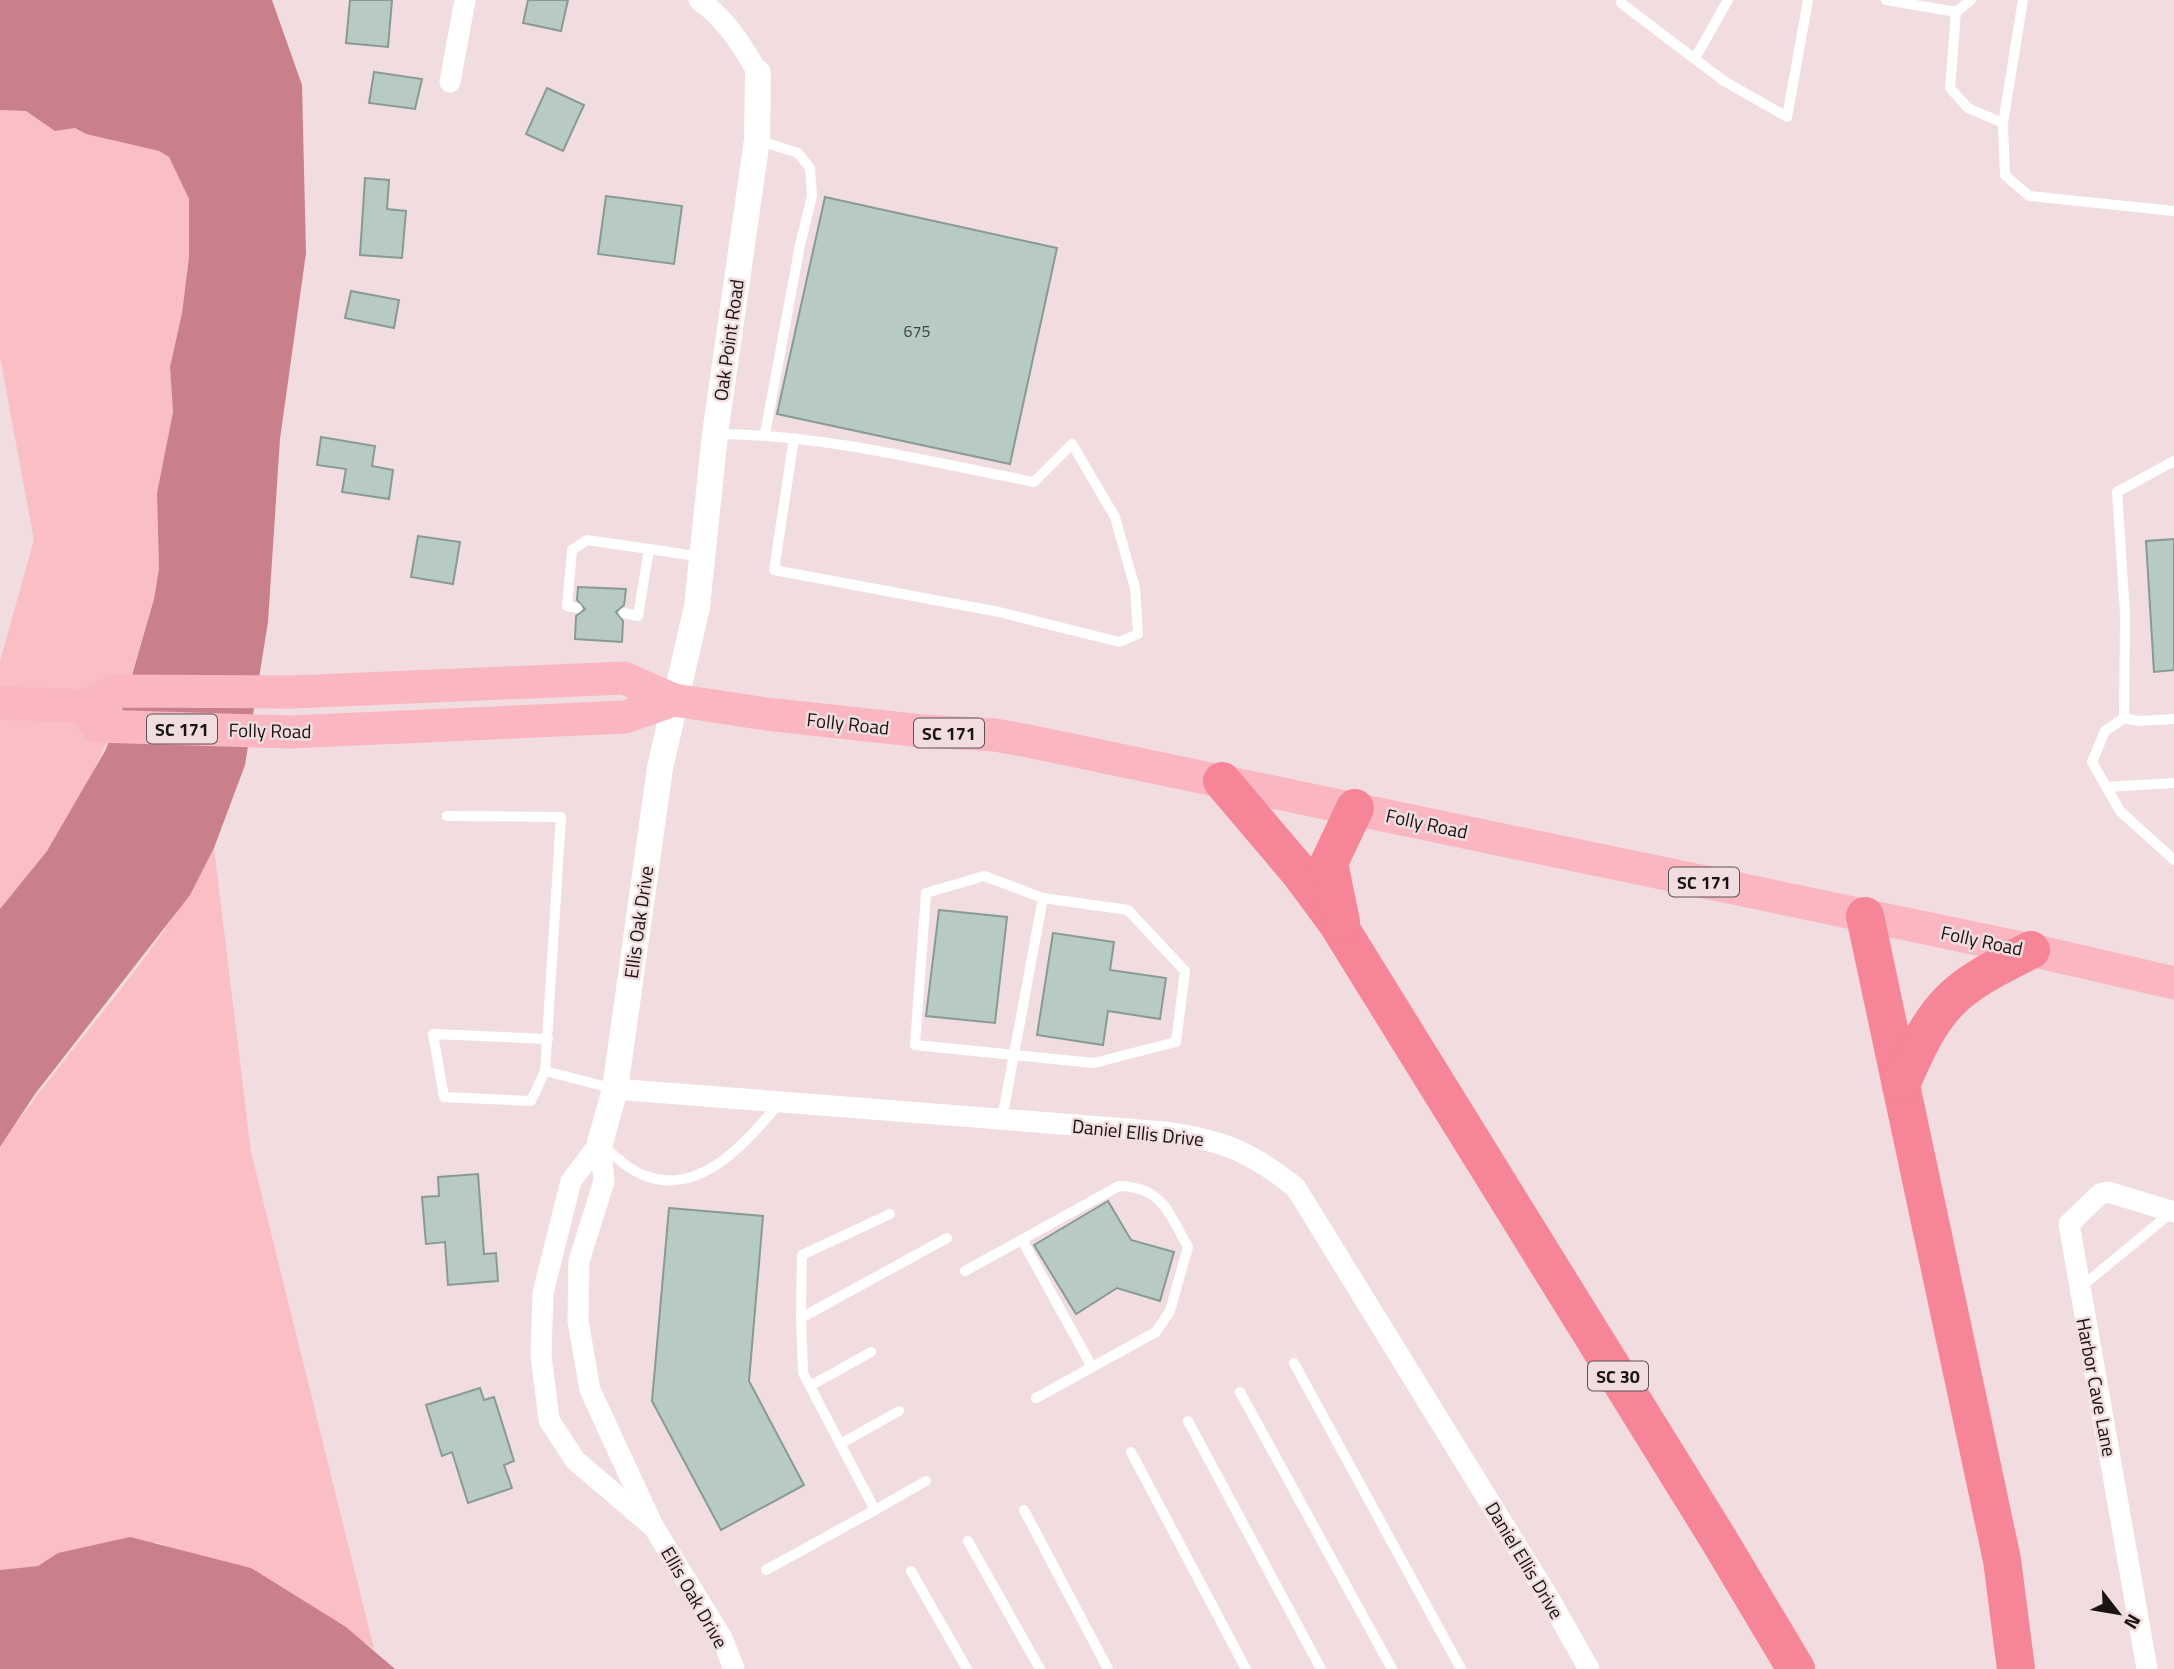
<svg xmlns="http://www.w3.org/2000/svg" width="2174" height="1669" font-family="'Titillium Web',sans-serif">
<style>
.green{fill:#fabec5}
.water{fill:#ca808a}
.building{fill:#b7cac4;stroke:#889a95;stroke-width:2}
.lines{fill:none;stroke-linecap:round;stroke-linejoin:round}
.service{stroke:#fff;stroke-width:10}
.minor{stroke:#fff;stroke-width:21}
.tertiary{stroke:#fff;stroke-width:26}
.primary{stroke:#fab6c1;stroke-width:33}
.motorway{stroke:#f68597;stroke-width:38}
.labels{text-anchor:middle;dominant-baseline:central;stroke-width:5;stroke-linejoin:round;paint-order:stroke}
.number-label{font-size:16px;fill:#414240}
.shield{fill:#f1dddf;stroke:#5a5051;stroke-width:2}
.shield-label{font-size:18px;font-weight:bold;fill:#1a1414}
.street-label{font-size:19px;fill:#1a1414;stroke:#f1dddf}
</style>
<rect width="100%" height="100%" fill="#f1dddf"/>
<!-- green -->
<g class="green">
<polygon points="0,110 26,111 55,131 75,128 86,134 159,151 169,157 189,199 189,257 182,313 170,367 173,412 157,493 159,569 154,599 120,713 90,779 47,851 0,909 0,661 34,540 0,357"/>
<path d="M214,848L251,1152L374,1649L306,1604L159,1543L95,1545L58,1553L38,1566L0,1570V1147C68,1046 159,957 214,848Z"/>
</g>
<!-- water -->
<g class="water">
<polygon points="0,0 272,0 302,85 306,253 280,439 268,622 245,765 214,848 190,895 35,1094 0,1147 0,909 47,851 105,751 121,713 154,599 159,569 157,493 173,412 170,367 182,313 189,257 189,199 169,157 159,151 86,134 75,128 55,131 26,111 0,110"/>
<polygon points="130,1537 251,1568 346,1627 395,1669 0,1669 0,1570 38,1566 58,1553"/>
</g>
<!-- building -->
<g class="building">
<polygon points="350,0 392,0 388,47 346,43"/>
<polygon points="528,0 568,0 561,31 523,23"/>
<polygon points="374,72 422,79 415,109 369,103"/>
<polygon points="547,88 584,105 563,151 526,134"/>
<polygon points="365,178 389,180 387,209 406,211 402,258 360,255"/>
<polygon points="606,196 682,206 674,264 598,254"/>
<polygon points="825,197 1057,248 1010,464 777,414"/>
<polygon points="351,291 399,300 394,328 345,318"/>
<polygon points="321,437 375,446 372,466 393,470 389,499 342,492 346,469 317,465"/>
<polygon points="418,536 460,542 453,584 411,577"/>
<polygon points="2174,539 2174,670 2154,672 2146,541"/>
<polygon points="578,587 626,589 624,605 616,612 623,621 622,642 575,639 576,616 585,609 577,600"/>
<polygon points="939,910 1007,917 995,1023 926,1016"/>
<polygon points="1053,933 1114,942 1110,970 1166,978 1160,1019 1108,1011 1103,1045 1037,1035"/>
<polygon points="478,1174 484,1254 496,1253 498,1281 448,1285 445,1242 426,1244 422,1197 439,1196 438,1177"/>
<polygon points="1108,1201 1131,1240 1174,1252 1160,1301 1117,1288 1076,1314 1034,1245"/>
<polygon points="669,1208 763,1216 749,1381 804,1485 721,1530 652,1401"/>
<polygon points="480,1388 484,1400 494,1397 514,1461 504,1465 512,1488 468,1503 452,1452 442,1456 426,1405"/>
</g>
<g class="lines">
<!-- service -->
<g class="service">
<polyline points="1622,0 1621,3 1724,81 1787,117 1808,0"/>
<polyline points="1886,0 1956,12"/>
<polyline points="1971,0 1956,12 1950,88 1968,108 2003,123"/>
<polyline points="2023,0 2003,123 2005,175 2029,196 2174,211"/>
<polyline points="1695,58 1728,0"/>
<polyline points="757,140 798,153 810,168 812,196 800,245 765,434"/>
<path d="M715,434C822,434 929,462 1034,482L1072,444L1115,517L1135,588L1138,634L1119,642L999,612L774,570L794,438"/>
<polyline points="649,549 702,557"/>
<polyline points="577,608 567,606 572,550 587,540 649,549 638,616 624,613"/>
<polyline points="2124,718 2125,614 2117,492 2174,461"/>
<polyline points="2174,719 2139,721 2124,718 2105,731 2092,762 2120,811 2174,860"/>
<polyline points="2106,787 2174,783"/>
<polyline points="447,816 561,817 545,1071 615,1089"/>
<polyline points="545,1071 531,1101 444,1097 433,1034 548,1039"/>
<polyline points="1002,1119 1043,898 1128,910 1185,971 1176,1042 1094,1063 915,1045 926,893 984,876 1043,898"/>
<path d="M602,1145C616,1157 629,1170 646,1176C701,1197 750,1139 780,1102"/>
<polyline points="1022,1240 1092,1367"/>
<path d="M965,1271L1119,1186C1163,1187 1169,1214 1188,1247L1170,1311L1156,1332L1036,1398"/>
<polyline points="2081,1287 2173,1211"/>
<polyline points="801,1318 802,1255 890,1214"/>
<polyline points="1294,1363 1461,1669"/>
<polyline points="810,1386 871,1352"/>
<polyline points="1240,1392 1392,1669"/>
<polyline points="1188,1421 1321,1669"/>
<polyline points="840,1444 899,1411"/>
<polyline points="1131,1452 1246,1669"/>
<polyline points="875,1510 926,1481"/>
<polyline points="1024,1510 1108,1669"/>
<polyline points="968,1541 1040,1669"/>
<polyline points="766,1570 875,1510 803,1373 801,1318 947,1238"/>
<polyline points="911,1571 967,1669"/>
</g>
<!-- minor -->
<g class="minor">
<path d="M699,0C726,19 742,45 758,73"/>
<polyline points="450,82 465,0"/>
<path d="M615,1089L1165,1132C1222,1140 1252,1152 1296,1188L1550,1600L1589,1669"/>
<polyline points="600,1143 604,1181 579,1261 578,1321 590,1390 653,1526 722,1638 734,1669"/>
<polyline points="600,1143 571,1181 543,1293 541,1355 549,1420 575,1460 651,1525"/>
<polyline points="2147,1669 2069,1224 2100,1194 2108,1192 2174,1212"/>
</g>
<!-- tertiary -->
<polyline class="tertiary" points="600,1143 615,1089 660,768 697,607 715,434 757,140 758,73"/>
<!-- primary -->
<g class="primary">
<polyline points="0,703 84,706 115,691 292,692 624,678 674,700 766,714 922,731 995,735 1028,741 2031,950 2174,983"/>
<polyline points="84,706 97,726 290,732 625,717 674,700"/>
</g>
<!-- motorway -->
<g class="motorway">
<polyline points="1222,781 1300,873 1337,923 1719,1540 1796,1669"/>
<polyline points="1865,916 2002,1560 2016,1669"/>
<polyline points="1341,922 1329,863 1355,808"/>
<path d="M1901,1085C1936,1002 1952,989 2031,950"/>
</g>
</g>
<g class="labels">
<!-- number labels -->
<g class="number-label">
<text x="917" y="331">675</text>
</g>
<!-- shield labels -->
<g class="shield">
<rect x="147" y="714.5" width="70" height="29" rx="5"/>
<rect x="914" y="718.5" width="70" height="29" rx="5"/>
<rect x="1669" y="867.5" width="70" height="29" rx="5"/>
<rect x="1588" y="1361.5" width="60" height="29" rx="5"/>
</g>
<g class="shield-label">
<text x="182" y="729">SC 171</text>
<text x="949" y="733">SC 171</text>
<text x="1704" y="882">SC 171</text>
<text x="1618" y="1376">SC 30</text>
</g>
<!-- street labels -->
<g class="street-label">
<text transform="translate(728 340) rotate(-82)">Oak Point Road</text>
<text transform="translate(848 723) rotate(6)">Folly Road</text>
<text transform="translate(270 730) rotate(1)">Folly Road</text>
<text transform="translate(1427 823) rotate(12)">Folly Road</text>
<text transform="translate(638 922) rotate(-82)">Ellis Oak Drive</text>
<text transform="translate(1982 940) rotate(12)">Folly Road</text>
<text transform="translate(1138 1132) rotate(6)">Daniel Ellis Drive</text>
<text transform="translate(2097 1387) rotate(79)">Harbor Cave Lane</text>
<text transform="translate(1525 1560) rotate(59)">Daniel Ellis Drive</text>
<text transform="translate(695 1597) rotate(60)">Ellis Oak Drive</text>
</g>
</g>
<!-- north arrow -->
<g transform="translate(2118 1613) rotate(121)" stroke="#f1dddf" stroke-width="5" paint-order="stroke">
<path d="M0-5L12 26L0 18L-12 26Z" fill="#1a1414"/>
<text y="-10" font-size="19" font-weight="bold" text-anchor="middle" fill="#1a1414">N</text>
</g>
</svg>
